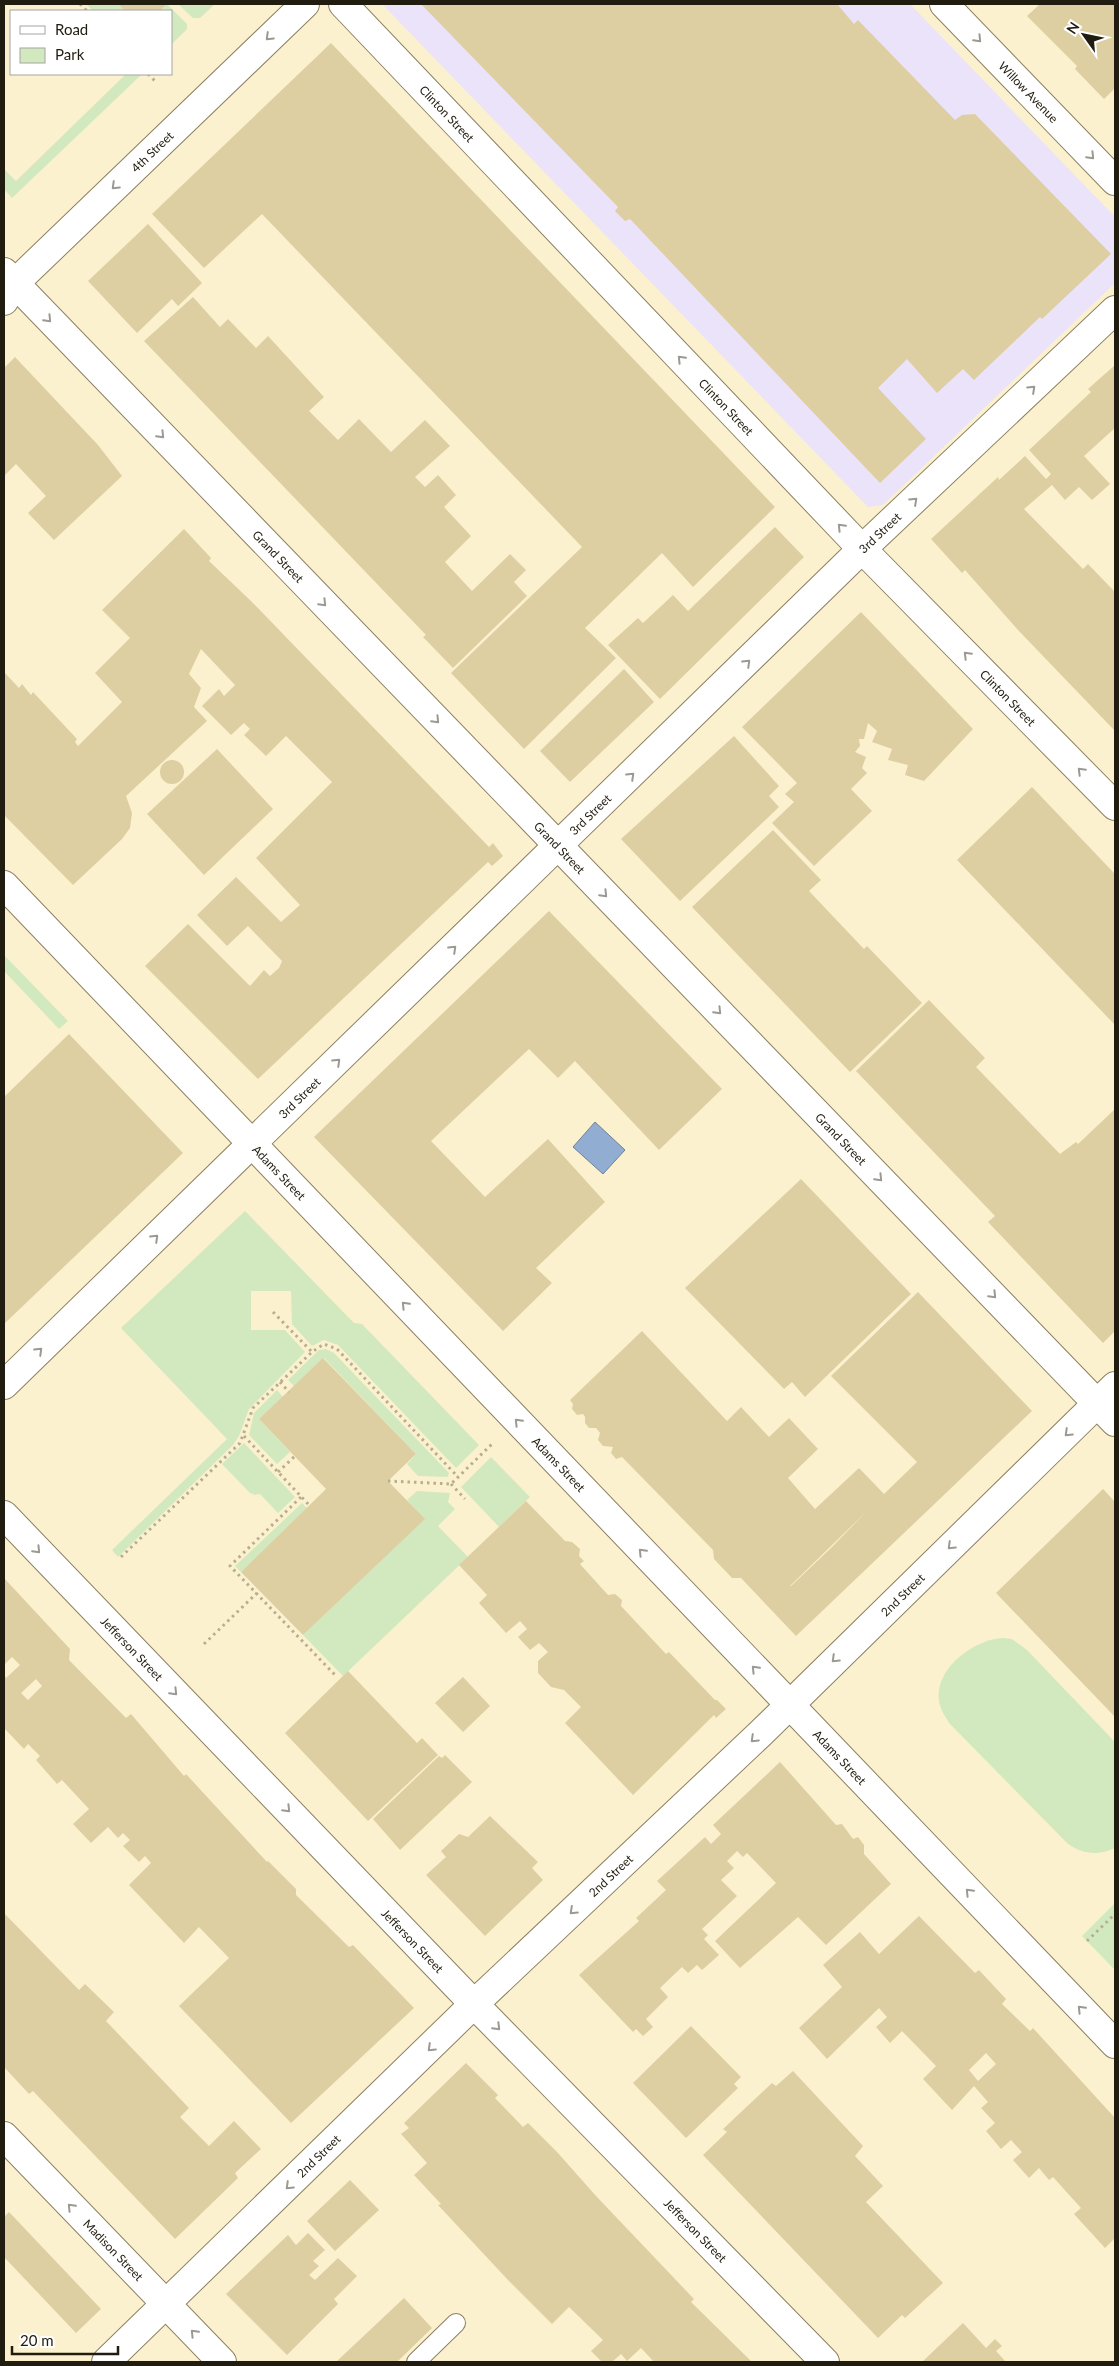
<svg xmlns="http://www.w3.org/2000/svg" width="1119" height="2366" font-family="Lato,sans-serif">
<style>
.medical{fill:#eae3f9}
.green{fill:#d2e9c0}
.water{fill:#91add1;stroke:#6f8297}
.building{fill:#ddcfa2;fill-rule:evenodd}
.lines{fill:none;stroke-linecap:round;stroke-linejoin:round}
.lane-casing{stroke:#8b8061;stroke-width:20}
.street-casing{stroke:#8b8061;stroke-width:30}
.secondary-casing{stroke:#8b8061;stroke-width:30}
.path{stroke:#b7ae92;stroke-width:3;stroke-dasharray:2.5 4;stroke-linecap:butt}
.lane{stroke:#fff;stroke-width:18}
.street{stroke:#fff;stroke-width:28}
.secondary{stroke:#fff;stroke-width:28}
.oneway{stroke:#9b9993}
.labels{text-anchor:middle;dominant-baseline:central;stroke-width:4;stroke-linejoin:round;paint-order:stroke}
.street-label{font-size:12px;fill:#201c0f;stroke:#fff}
</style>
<rect width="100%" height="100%" fill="#fcf1ce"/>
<!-- medical -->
<polygon class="medical" points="382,4 910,4 1115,217 1115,283 883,505 868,507"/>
<!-- green -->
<g class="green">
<polygon points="86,4 118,4 125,11 93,11"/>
<polygon points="167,4 187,24 187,29 171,45 171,11 160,11"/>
<polygon points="178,4 215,4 200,18 193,18"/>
<polygon points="126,74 141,75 12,198 4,189 4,169 16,181"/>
<polygon points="4,955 68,1021 59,1029 4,971"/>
<polygon points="245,1211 354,1323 362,1324 479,1445 456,1468 338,1345 324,1340 312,1346 292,1324 291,1291 251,1291 251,1330 285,1330 305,1352 249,1409 239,1436 233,1445 118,1557 112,1550 227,1439 121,1328"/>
<polygon points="326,1349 334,1353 449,1473 448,1477 418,1476 407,1464 416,1454 324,1358 294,1386 288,1380 319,1350"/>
<polygon points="277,1390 283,1397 259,1419 290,1452 277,1464 249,1435 254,1413"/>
<polygon points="244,1443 295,1497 278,1513 260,1494 255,1495 250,1493 222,1464"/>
<polygon points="491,1457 530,1497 499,1527 461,1487"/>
<polygon points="417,1491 450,1493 448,1502 455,1509 438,1526 468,1557 343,1676 303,1635 424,1519 407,1500"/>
<polygon points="302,1503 307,1508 241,1572 235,1566"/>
<path d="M1003,1638L1012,1639L1027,1650L1115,1742V1848C1098,1856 1083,1854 1068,1844L949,1723C945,1716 940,1709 939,1701C934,1669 974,1639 1003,1638Z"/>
<polygon points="1115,1903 1115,1970 1082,1936"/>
</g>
<!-- water -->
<polygon class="water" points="595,1122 625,1150 603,1174 573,1147"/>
<!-- building -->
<g class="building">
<polygon points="118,4 167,4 160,11 125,11"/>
<polygon points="421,4 837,4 854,24 858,20 955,120 962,115 975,114 1111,254 1042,319 1040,317 974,380 963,369 937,393 907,359 878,388 926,439 880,483 630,219 625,221 615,211 618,207"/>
<polygon points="1040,4 1115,4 1115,88 1104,99 1075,69 1077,66 1027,16"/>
<polygon points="331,43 775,507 693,587 662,553 585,628 616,658 524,749 451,673 582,547 262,214 204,268 152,214"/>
<polygon points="148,224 202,283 178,306 172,299 137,333 88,281"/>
<polygon points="193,297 220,327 228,319 256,348 268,336 324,397 309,411 338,440 359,419 391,452 425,420 450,446 415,477 425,487 438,475 456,495 444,507 471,536 445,562 472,591 510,554 526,570 514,582 527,596 453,668 423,637 426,635 144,341"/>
<polygon points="15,357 98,445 122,476 54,540 28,513 46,496 16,464 4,476 4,368"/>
<polygon points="1115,365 1115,428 1084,456 1110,484 1092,500 1079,487 1065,500 1052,485 1024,509 1083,569 1088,564 1115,592 1115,731 1018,630 965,570 962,573 931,539 998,477 999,480 1025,456 1046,479 1051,474 1029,450 1091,392 1088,389"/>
<polygon points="775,527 804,557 660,699 608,645 638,618 643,623 673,595 688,611"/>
<polygon points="184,529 211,558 209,561 251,601 489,847 493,843 503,856 492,866 488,862 258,1079 145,966 188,924 250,986 264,970 270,976 279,968 282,961 248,926 227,946 197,915 236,877 281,922 300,905 256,858 332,782 286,736 266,756 244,735 250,729 244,723 231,735 202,706 219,689 224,696 235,685 201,649 189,674 201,688 194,707 207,721 126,796 132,813 130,828 122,839 73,885 4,815 4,672 19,688 22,684 31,695 33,692 77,739 75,742 78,746 122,702 95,673 130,638 102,610"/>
<polygon points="861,612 973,729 924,781 905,775 908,765 888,760 892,749 872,742 877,731 868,723 864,739 859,739 860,746 855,752 866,757 862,768 867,773 851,789 872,811 814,866 772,823 794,802 785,794 797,783 742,727"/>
<polygon points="624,669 654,702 570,782 540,751"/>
<polygon points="734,736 779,786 769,796 779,807 680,901 621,839"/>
<polygon points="217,749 273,809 204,875 147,814"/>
<circle cx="172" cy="772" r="12"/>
<polygon points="1032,787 1115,874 1115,1025 957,860"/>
<polygon points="773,830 821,880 809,891 864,949 867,946 922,1003 850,1072 692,907"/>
<polygon points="549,911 722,1089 659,1150 575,1061 558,1078 529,1049 431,1141 485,1197 548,1139 605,1202 536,1268 552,1283 503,1331 314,1137"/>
<polygon points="929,1000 985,1058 976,1067 1060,1154 1076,1142 1078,1144 1115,1109 1115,1331 1103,1343 988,1222 995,1216 856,1071"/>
<polygon points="69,1034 183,1153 4,1324 4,1097"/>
<polygon points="801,1179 911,1294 805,1397 792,1382 784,1389 685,1288"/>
<path d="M918,1292L1032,1411L796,1636L741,1578H732L714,1559L713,1550L622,1457L616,1459L611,1453L613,1447L603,1446L598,1440L600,1433L596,1428H589L585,1423V1417L583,1414L577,1415L572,1409L573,1404L570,1400L642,1331L727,1421L741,1407L769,1437L789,1418L818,1449L788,1478L815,1509L859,1468L884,1494L917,1462L831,1376ZM866,1512L832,1547L791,1586H790Z"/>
<polygon points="323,1358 416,1454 388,1481 425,1519 303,1635 241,1572 326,1489 259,1419"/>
<polygon points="1103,1489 1115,1502 1115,1717 996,1593"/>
<polygon points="526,1501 565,1541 572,1542 580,1549 579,1556 584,1561 580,1564 608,1595 615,1594 622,1600 621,1606 666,1654 669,1652 715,1700 717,1700 726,1709 716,1718 714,1715 633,1795 565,1723 581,1707 564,1690 551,1687 538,1673 538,1661 548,1652 539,1643 530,1650 518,1637 527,1629 520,1621 506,1633 479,1603 487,1595 459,1565"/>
<path d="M4,1578L70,1649L69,1660L126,1718L131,1714L184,1776L186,1774L267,1862L268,1861L296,1889V1895L349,1947L353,1945L414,2008L291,2123L179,2006L229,1958L199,1927L184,1943L129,1885L151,1863L145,1856L139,1862L123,1846L130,1840L123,1833L118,1838L108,1827L91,1843L73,1824L89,1809L62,1780L57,1784L36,1760L40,1756L28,1744L24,1749L4,1728V1675L6,1678L20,1665L12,1657L4,1665ZM36,1679L42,1686L28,1700L21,1693Z"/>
<polygon points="348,1671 417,1743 422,1738 438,1755 368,1821 285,1733"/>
<polygon points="463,1677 490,1706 463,1732 435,1703"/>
<polygon points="445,1755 472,1782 400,1850 373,1819 439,1756 442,1758"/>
<polygon points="780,1762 836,1825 842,1824 853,1839 858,1837 864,1845 864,1854 891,1884 826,1945 798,1917 740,1968 715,1941 776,1883 747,1853 743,1857 737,1851 727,1861 734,1868 721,1880 737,1896 702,1929 708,1935 704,1939 719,1955 702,1970 697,1965 688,1973 682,1967 660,1988 668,1997 646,2019 653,2027 643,2036 636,2029 633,2032 579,1975 639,1921 636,1918 666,1890 657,1881 705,1837 711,1844 721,1834 713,1825"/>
<polygon points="490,1816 538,1862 532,1868 543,1880 485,1936 426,1875 446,1857 441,1851 459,1834 468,1837"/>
<polygon points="4,1913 79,1990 85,1984 114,2012 106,2021 189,2108 180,2117 209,2146 234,2121 261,2149 235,2173 238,2178 175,2239 33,2091 29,2094 4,2067"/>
<path d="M919,1916L975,1973L979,1970L1006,1999L1002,2004L1030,2031L1033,2028L1115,2118V2238L1105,2248L1074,2214L1081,2208L1053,2177L1049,2180L1039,2168L1029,2178L1013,2160L1022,2152L1011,2140L1001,2149L986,2131L995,2123L981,2108L988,2102L974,2086L952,2110L923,2079L936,2066L902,2031L890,2043L876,2027L887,2017L879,2008L827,2059L799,2028L842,1987L823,1965L860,1932L879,1954ZM986,2053L996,2064L978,2081L969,2070Z"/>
<polygon points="691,2026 741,2077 734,2084 738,2088 686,2138 633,2083"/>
<polygon points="466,2063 498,2095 495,2098 523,2127 528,2123 557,2152 597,2197 694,2299 691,2302 752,2362 654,2362 641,2348 627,2361 621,2354 612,2362 602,2362 591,2351 603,2340 569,2307 552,2324 508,2280 438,2205 441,2204 414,2175 427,2163 401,2134 409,2128 404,2123"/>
<polygon points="793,2071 863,2146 855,2156 883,2186 866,2202 943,2283 905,2318 902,2315 878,2338 703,2155 727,2132 723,2129 772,2083 776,2086"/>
<polygon points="350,2180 379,2210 335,2251 307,2221"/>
<polygon points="9,2212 101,2309 76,2333 4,2257 4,2217"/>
<polygon points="308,2233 325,2250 313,2261 319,2266 309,2275 315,2280 338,2258 357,2276 334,2299 338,2304 287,2355 226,2294 288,2235 296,2245"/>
<polygon points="404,2298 432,2328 397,2362 336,2362"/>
<polygon points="963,2323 986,2348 995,2339 1002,2346 996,2351 1006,2362 922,2362"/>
</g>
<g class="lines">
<!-- lane casing -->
<g class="lane-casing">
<polyline id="lane" points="416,2362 456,2323"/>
</g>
<!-- street casing -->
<g class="street-casing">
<g id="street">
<path id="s1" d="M4,272L1115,1422"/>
<path id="s2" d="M4,885L1115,2044"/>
<path id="s3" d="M4,1385L862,549L1115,310"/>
<path id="s4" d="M106,2362L474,2004L761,1733L1115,1386"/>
</g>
</g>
<!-- secondary casing -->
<g class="secondary-casing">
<g id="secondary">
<path id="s5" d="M343,4L862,549L1115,806"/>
<path id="s6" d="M944,4L1115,181"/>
<path id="s7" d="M4,301L15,283L305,4"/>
<path id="s8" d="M4,1515L474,2004L825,2362"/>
<path id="s9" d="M4,2136L222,2362"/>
</g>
</g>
<!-- path -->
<g class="path">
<polyline points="80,4 87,11"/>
<polyline points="148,74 156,82"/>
<polyline points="273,1312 312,1352"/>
<polyline points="280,1382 289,1392"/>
<polyline points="244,1436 310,1506"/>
<polyline points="278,1472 295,1456"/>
<polyline points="388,1481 451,1484 492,1444"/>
<polyline points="451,1484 465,1499"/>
<polyline points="301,1497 230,1566 336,1676"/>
<polyline points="121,1557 240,1443 253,1408 312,1352 324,1344 337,1349 458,1477"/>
<polyline points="204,1644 257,1593"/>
<polyline points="1087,1941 1115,1914"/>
</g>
<!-- lane -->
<use href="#lane" class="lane"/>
<!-- street -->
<use href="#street" class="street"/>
<!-- secondary -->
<use href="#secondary" class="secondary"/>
</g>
<!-- one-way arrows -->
<defs><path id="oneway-chevron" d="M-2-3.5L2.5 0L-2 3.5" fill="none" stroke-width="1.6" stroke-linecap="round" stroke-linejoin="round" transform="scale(1.25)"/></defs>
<g class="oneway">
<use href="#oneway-chevron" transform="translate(269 37) rotate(136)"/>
<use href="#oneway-chevron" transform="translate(978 39) rotate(46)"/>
<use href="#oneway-chevron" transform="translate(1091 156) rotate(46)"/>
<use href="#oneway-chevron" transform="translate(115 186) rotate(136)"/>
<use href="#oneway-chevron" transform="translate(48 319) rotate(46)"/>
<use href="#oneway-chevron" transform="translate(681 359) rotate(-134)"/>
<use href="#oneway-chevron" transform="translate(1032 389) rotate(-43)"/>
<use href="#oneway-chevron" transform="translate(161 435) rotate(46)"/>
<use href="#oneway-chevron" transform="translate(914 501) rotate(-43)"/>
<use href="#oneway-chevron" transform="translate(841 527) rotate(-134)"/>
<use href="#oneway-chevron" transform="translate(323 603) rotate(46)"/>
<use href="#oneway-chevron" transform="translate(967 655) rotate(-135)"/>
<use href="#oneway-chevron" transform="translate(747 663) rotate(-44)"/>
<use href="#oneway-chevron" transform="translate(436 720) rotate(46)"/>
<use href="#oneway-chevron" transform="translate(1081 771) rotate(-135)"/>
<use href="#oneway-chevron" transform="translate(631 776) rotate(-44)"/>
<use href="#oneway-chevron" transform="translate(604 894) rotate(46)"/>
<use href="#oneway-chevron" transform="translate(453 949) rotate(-44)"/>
<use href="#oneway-chevron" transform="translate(718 1011) rotate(46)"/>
<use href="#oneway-chevron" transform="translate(337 1062) rotate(-44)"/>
<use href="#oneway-chevron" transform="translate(879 1178) rotate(46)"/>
<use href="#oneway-chevron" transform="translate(155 1238) rotate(-44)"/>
<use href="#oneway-chevron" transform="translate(993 1295) rotate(46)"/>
<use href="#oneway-chevron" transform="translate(405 1305) rotate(-134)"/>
<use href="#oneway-chevron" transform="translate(39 1351) rotate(-44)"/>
<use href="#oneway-chevron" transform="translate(518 1422) rotate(-134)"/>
<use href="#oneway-chevron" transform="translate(1068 1433) rotate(136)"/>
<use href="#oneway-chevron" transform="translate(951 1546) rotate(136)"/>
<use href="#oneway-chevron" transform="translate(37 1550) rotate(46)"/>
<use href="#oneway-chevron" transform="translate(642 1552) rotate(-134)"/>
<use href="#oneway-chevron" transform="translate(835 1659) rotate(136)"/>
<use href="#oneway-chevron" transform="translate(755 1669) rotate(-134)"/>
<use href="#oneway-chevron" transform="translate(174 1692) rotate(46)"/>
<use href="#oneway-chevron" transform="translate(754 1739) rotate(136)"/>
<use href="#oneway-chevron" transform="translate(287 1809) rotate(46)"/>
<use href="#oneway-chevron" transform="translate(969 1892) rotate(-134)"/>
<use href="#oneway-chevron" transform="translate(573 1911) rotate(137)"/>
<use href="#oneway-chevron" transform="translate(1081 2009) rotate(-134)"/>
<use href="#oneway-chevron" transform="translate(497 2027) rotate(45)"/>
<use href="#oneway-chevron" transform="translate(431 2048) rotate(136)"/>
<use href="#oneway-chevron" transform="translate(289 2186) rotate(136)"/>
<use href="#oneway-chevron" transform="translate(71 2207) rotate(-134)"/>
<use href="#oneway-chevron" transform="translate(194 2333) rotate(-134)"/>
</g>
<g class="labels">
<!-- street labels -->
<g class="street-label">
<text stroke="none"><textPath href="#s6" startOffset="122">Willow Avenue</textPath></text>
<text stroke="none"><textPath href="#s5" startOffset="151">Clinton Street</textPath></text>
<text stroke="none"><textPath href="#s7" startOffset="211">4th Street</textPath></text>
<text stroke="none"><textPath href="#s5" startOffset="556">Clinton Street</textPath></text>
<text stroke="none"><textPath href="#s3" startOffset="1222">3rd Street</textPath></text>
<text stroke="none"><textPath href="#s1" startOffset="395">Grand Street</textPath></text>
<text stroke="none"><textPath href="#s5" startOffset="961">Clinton Street</textPath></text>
<text stroke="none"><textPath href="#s3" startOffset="818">3rd Street</textPath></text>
<text stroke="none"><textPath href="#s1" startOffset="800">Grand Street</textPath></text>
<text stroke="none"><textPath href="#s3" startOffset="412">3rd Street</textPath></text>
<text stroke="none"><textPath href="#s1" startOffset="1205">Grand Street</textPath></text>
<text stroke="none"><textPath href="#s2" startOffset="398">Adams Street</textPath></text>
<text stroke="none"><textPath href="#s2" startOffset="802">Adams Street</textPath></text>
<text stroke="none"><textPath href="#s4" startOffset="1106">2nd Street</textPath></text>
<text stroke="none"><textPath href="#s8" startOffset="185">Jefferson Street</textPath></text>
<text stroke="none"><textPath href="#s2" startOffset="1208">Adams Street</textPath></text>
<text stroke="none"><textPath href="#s4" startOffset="701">2nd Street</textPath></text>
<text stroke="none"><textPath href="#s8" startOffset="590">Jefferson Street</textPath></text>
<text stroke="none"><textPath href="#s4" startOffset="296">2nd Street</textPath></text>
<text stroke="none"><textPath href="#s8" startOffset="995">Jefferson Street</textPath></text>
<text stroke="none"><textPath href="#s9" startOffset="158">Madison Street</textPath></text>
</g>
</g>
<!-- border -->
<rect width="1119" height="2366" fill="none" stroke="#201c0f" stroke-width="10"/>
<!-- legend -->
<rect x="10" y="10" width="162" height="65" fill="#ffffff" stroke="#a6a49f"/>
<rect x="20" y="26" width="25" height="8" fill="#ffffff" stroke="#a6a49f"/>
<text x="55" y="35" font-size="15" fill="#201c0f">Road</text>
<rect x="20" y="48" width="25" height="15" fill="#d2e9c0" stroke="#a6a49f"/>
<text x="55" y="60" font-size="15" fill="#201c0f">Park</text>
<!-- north arrow -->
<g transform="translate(1084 35) rotate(303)" stroke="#ffffff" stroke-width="4" paint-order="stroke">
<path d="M0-4L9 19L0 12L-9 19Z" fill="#201c0f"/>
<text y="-8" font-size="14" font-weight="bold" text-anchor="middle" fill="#201c0f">N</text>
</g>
<!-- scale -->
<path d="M12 2346v8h106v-8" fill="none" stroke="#201c0f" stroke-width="2.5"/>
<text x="20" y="2346" font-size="15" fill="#201c0f" stroke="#ffffff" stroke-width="4" paint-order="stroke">20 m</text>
</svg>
